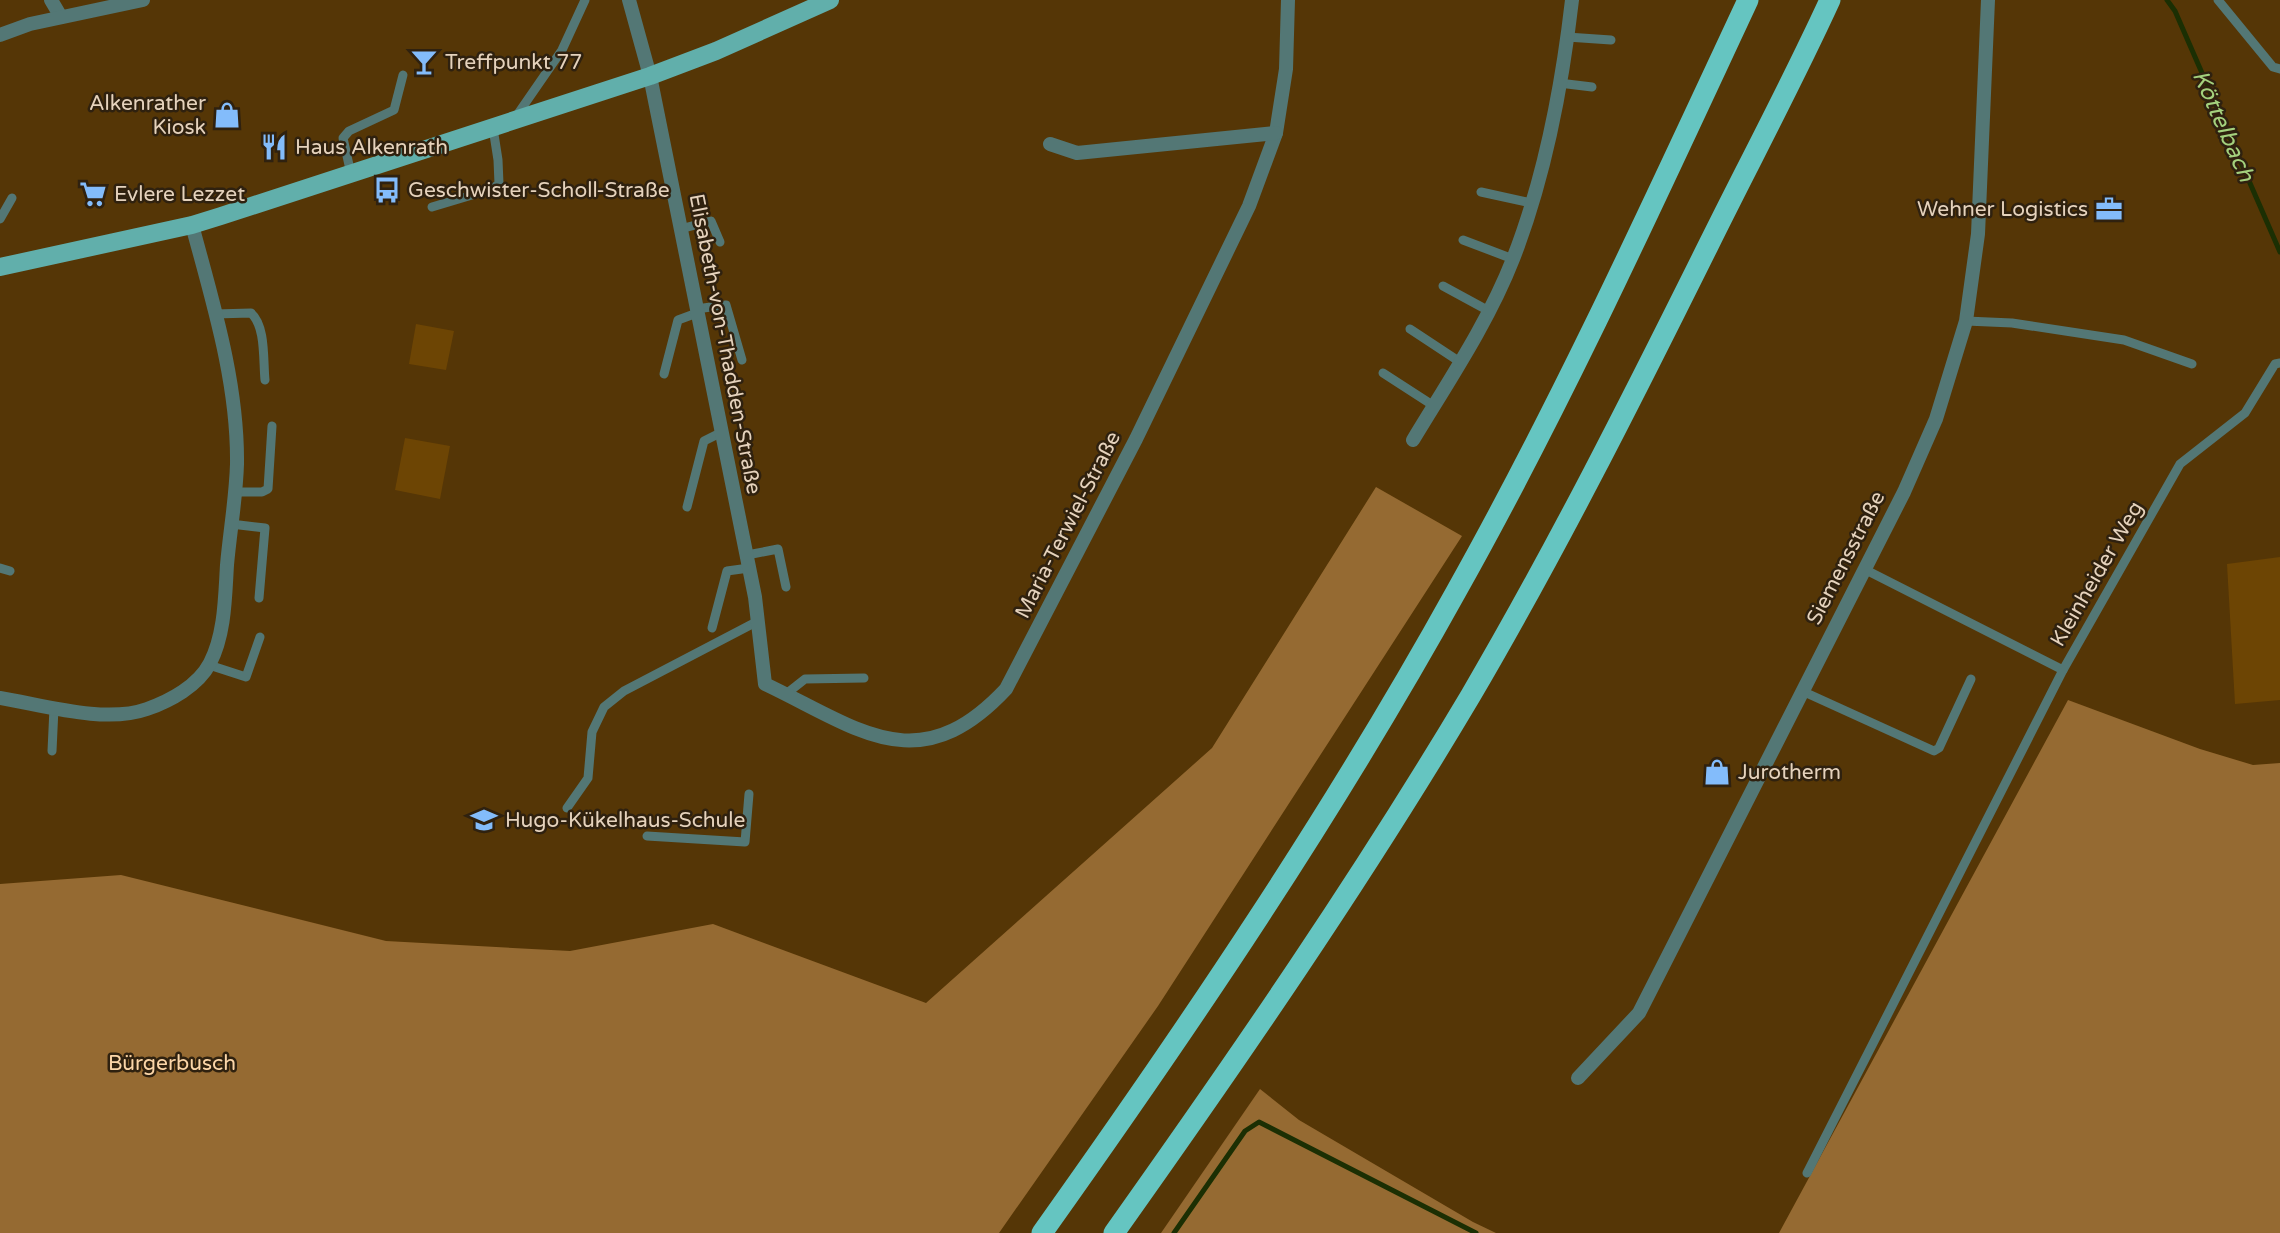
<svg xmlns="http://www.w3.org/2000/svg" width="2280" height="1233" font-family="'Varela Round',sans-serif">
<style>
.green{fill:#6d4504}
.forest{fill:#956a32}
.lines{fill:none;stroke-linecap:round;stroke-linejoin:round}
.stream{stroke:#1b2f03;stroke-width:5}
.service{stroke:#537775;stroke-width:9}
.minor{stroke:#537775;stroke-width:14}
.primary{stroke:#61afab;stroke-width:18}
.motorway{stroke:#65c5c1;stroke-width:21}
.labels{text-anchor:middle;dominant-baseline:central;stroke-width:5;stroke-linejoin:round;paint-order:stroke}
.poi-label{font-size:21px;fill:#e5d2bc;stroke:#2f210f;text-anchor:start}
.street-label{font-size:21px;fill:#e5d2bc;stroke:#2f210f}
.park-label{font-size:21px;fill:#fcd6a8;stroke:#2f210f}
.water-label{font-size:23px;font-style:italic;fill:#a4d17d;stroke:#2f210f}
</style>
<rect width="100%" height="100%" fill="#553606"/>
<!-- green -->
<g class="green">
<polygon points="416,324 454,331 446,370 409,364"/>
<polygon points="405,438 450,446 440,499 395,490"/>
<polygon points="2280,557 2280,700 2235,704 2227,564"/>
</g>
<!-- forest -->
<g class="forest">
<polygon points="1376,487 1462,536 1158,1006 999,1233 0,1233 0,884 121,875 386,941 570,951 713,924 926,1003 1212,748"/>
<polygon points="2068,700 2200,749 2253,765 2280,763 2280,1233 1779,1233"/>
<polygon points="1260,1089 1299,1120 1473,1222 1496,1233 1161,1233"/>
</g>
<g class="lines">
<!-- stream -->
<g class="stream">
<polyline points="2167,0 2175,11 2280,252"/>
<polyline points="1174,1233 1245,1131 1259,1122 1476,1233"/>
</g>
<!-- service -->
<g class="service">
<polyline points="2218,0 2273,67 2280,69"/>
<polyline points="1567,37 1611,40"/>
<polyline points="1559,83 1592,87"/>
<polyline points="515,118 562,50 585,0"/>
<polyline points="351,174 343,138 349,131 394,110 403,75"/>
<polyline points="1481,192 1531,203"/>
<polyline points="432,207 492,189 499,184 498,160 493,128"/>
<polyline points="0,219 12,198"/>
<polyline points="680,229 711,221 720,242"/>
<polyline points="1463,240 1513,259"/>
<polyline points="1443,286 1489,311"/>
<polyline points="696,309 726,305 742,360"/>
<path d="M215,314L251,313C266,326 263,361 265,380"/>
<polyline points="1966,321 2012,323 2124,340 2192,364"/>
<polyline points="1410,329 1460,362"/>
<polyline points="1383,373 1434,406"/>
<polyline points="664,374 678,320 697,313"/>
<polyline points="234,492 262,492 268,489 272,426"/>
<polyline points="687,507 704,441 722,432"/>
<polyline points="231,524 265,528 259,598"/>
<polyline points="747,555 778,549 786,587"/>
<polyline points="0,568 10,571"/>
<polyline points="1864,569 2063,670 2180,464 2245,413 2275,364 2280,363"/>
<polyline points="712,628 727,571 749,568"/>
<polyline points="209,665 246,677 260,637"/>
<polyline points="1802,691 1934,751 1939,748 1971,679"/>
<polyline points="786,694 805,679 864,678"/>
<polyline points="52,751 54,708"/>
<polyline points="567,808 588,778 592,732 604,707 624,691 758,621"/>
<polyline points="647,836 745,842 749,794"/>
<polyline points="1807,1173 2063,670"/>
</g>
<!-- minor -->
<g class="minor">
<polyline points="51,0 61,17"/>
<path d="M629,0L650,76L755,597L765,684C858,728 918,783 1006,689L1136,439L1249,206L1276,133L1286,69L1288,0"/>
<polyline points="0,35 30,24 143,0"/>
<polyline points="1050,144 1077,153 1276,133"/>
<path d="M1413,440C1448,382 1488,323 1513,259C1545,177 1562,87 1572,0"/>
<path d="M0,698C43,705 105,724 147,709C170,701 198,686 210,663C225,634 225,597 227,565C230,531 236,498 237,464C238,383 213,303 192,225"/>
<polyline points="1578,1078 1639,1013 1904,492 1936,419 1966,321 1978,234 1988,0"/>
</g>
<!-- primary -->
<polyline class="primary" points="0,267 192,225 221,216 650,76 716,51 830,0"/>
<!-- motorway -->
<g class="motorway">
<path d="M1042,1233C1190,1025 1333,814 1457,590C1564,399 1655,199 1748,0"/>
<path d="M1114,1233C1239,1057 1361,880 1471,695C1557,548 1633,397 1709,244C1749,163 1792,83 1830,0"/>
</g>
</g>
<!-- icons -->
<defs>
<g id="bar-bare" transform="scale(2.1)"><path d="M-6-5H6L.8 .8V4.5H3.5V6h-7V4.5H-.8V.8Z" fill="#83bcfb" stroke="#2f210f" stroke-width="2.5" paint-order="stroke"/></g>
<g id="shop-bare" transform="scale(2.1)"><path d="M-5-2.5h2.3a2.7 3.5 0 0 1 5.4 0H5L5.5 6h-11ZM-1.5-2.5h3a1.5 2.3 0 0 0-3 0Z" fill="#83bcfb" stroke="#2f210f" stroke-width="2.5" paint-order="stroke"/></g>
<g id="restaurant-bare" transform="scale(2.1)"><path d="M-5-6h1v4h1v-4h1v4h1v-4h1v5L-1.5 .5V6h-2V.5L-5-1ZM5-6V6H3V1.5H1.5Q1.5-4 5-6Z" fill="#83bcfb" stroke="#2f210f" stroke-width="2.5" paint-order="stroke"/></g>
<g id="bus-bare" transform="scale(2.1)"><path d="M-5-6H5V4H4V6H2V4H-2V6H-4V4H-5ZM-3.5-4V0h7V-4ZM-3.5 1.2v1.5H-2V1.2ZM2 1.2v1.5H3.5V1.2Z" fill="#83bcfb" stroke="#2f210f" stroke-width="2.5" paint-order="stroke"/></g>
<g id="supermarket-bare" transform="scale(2.1)"><path d="M-6-5.5h2.5l.6 2H6L4.5 2H-2.5L-4.4-4H-6ZM-1.5 3.2a1.3 1.3 0 1 0 .1 0ZM3 3.2a1.3 1.3 0 1 0 .1 0Z" fill="#83bcfb" stroke="#2f210f" stroke-width="2.5" paint-order="stroke"/></g>
<g id="office-bare" transform="scale(2.1)"><path d="M-6-3h4V-5.5h4V-3h4V5H-6ZM-1-4.5V-3h2v-1.5ZM-6 0V1H6V0Z" fill="#83bcfb" stroke="#2f210f" stroke-width="2.5" paint-order="stroke"/></g>
<g id="school-bare" transform="scale(2.1)"><path d="M0-5L7-2L0 1L-7-2ZM-4 1L0 2.5L4 1V4Q0 6-4 4Z" fill="#83bcfb" stroke="#2f210f" stroke-width="2.5" paint-order="stroke"/></g>
</defs>
<g fill-rule="evenodd">
<use href="#bar-bare" x="424" y="62"/>
<use href="#shop-bare" x="227" y="115"/>
<use href="#restaurant-bare" x="274" y="147"/>
<use href="#bus-bare" x="387" y="190"/>
<use href="#supermarket-bare" x="93" y="194"/>
<use href="#office-bare" x="2109" y="209"/>
<use href="#shop-bare" x="1717" y="772"/>
<use href="#school-bare" x="484" y="820"/>
</g>
<g class="labels">
<!-- poi labels -->
<g class="poi-label">
<text x="445" y="62">Treffpunkt 77</text>
<text x="206" y="103" text-anchor="end">Alkenrather<tspan x="206" dy="24">Kiosk</tspan></text>
<text x="295" y="147">Haus Alkenrath</text>
<text x="408" y="190">Geschwister-Scholl-Straße</text>
<text x="114" y="194">Evlere Lezzet</text>
<text x="2088" y="209" text-anchor="end">Wehner Logistics</text>
<text x="1738" y="772">Jurotherm</text>
<text x="505" y="820">Hugo-Kükelhaus-Schule</text>
</g>
<!-- street labels -->
<g class="street-label">
<text transform="translate(725 344) rotate(79)">Elisabeth-von-Thadden-Straße</text>
<text transform="translate(1068 525) rotate(-63)">Maria-Terwiel-Straße</text>
<text transform="translate(1846 558) rotate(-63)">Siemensstraße</text>
<text transform="translate(2097 574) rotate(-60)">Kleinheider Weg</text>
</g>
<!-- park labels -->
<g class="park-label">
<text x="172" y="1063">Bürgerbusch</text>
</g>
<!-- water labels -->
<g class="water-label">
<text transform="translate(2223 126) rotate(66)">Köttelbach</text>
</g>
</g>
</svg>
